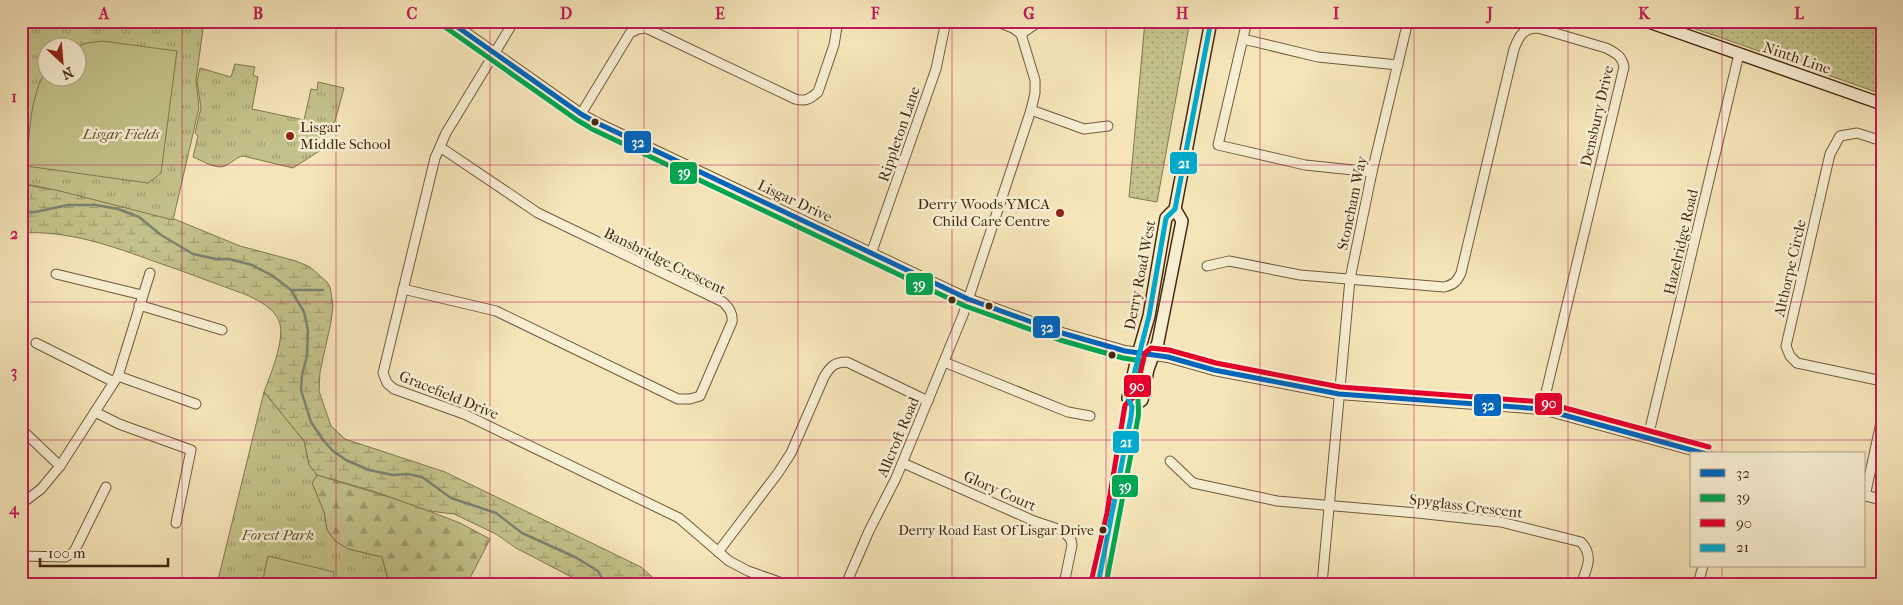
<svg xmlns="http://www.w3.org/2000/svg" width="1903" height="605" font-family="'IM FELL French Canon',serif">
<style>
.grass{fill:url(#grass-dots);stroke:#84764e}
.forest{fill:url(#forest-firs);stroke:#84764e}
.wetland{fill:url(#wetland-marsh);stroke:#84764e}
.park{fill:url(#park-tufts);stroke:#84764e;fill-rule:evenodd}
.garden{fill:#c3c28a;stroke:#84764e}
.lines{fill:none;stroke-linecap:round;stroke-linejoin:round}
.stream{stroke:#7a8372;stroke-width:2.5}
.minor-casing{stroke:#72593b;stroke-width:11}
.tertiary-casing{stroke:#72593b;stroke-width:12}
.secondary-casing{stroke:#462a11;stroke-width:14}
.minor{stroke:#f8eed2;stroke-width:9}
.tertiary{stroke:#f8eed2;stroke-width:10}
.secondary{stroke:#f8eed2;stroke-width:11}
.bus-1-casing{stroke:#f8eed2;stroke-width:9}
.bus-2-casing{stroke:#f8eed2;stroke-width:9}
.bus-3-casing{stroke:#f8eed2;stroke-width:9}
.bus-4-casing{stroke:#f8eed2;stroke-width:9}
.bus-1{stroke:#0065bd;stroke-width:5}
.bus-2{stroke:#00a651;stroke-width:5}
.bus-3{stroke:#e4002b;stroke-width:5}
.bus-4{stroke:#00a9ce;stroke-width:5}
.grid{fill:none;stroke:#c2185b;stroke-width:1;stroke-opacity:0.55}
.bus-dot{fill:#462a11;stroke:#f8eed2;stroke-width:2}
.poi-dot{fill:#8f2418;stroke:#f8eed2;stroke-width:2}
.labels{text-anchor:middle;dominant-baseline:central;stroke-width:5;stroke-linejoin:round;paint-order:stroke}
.bus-label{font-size:14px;fill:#462a11;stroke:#f8eed2;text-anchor:end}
.street-label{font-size:15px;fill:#462a11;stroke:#f8eed2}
.poi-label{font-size:15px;fill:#462a11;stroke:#f8eed2;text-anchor:start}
.park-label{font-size:15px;font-style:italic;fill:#65502f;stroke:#f8eed2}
.line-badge{stroke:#f8eed2;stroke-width:2}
.badge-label{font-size:14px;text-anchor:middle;font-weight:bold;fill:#fff}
.neatline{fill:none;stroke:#c2185b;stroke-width:2}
.grid-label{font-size:16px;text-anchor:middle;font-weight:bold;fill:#c2185b}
</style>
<defs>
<pattern id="grass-dots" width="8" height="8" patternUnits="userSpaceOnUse" patternTransform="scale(1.25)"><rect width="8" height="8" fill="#c3c28a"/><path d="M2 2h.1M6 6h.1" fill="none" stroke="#a09e6f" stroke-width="1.8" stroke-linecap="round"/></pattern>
<pattern id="forest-firs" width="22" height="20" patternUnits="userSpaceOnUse" patternTransform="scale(1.25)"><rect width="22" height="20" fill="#c3c28a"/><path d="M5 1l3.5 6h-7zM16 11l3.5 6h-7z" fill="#a09e6f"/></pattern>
<pattern id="wetland-marsh" width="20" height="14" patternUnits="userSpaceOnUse" patternTransform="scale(1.25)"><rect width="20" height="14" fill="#c3c28a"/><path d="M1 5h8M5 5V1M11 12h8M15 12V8" fill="none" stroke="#a09e6f"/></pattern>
<pattern id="park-tufts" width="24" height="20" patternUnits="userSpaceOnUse" patternTransform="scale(1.25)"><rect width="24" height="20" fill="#c3c28a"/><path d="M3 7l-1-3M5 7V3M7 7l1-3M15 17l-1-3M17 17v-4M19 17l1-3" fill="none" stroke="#a09e6f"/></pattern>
</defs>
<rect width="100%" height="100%" fill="#f5e5b9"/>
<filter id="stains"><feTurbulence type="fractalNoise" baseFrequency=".004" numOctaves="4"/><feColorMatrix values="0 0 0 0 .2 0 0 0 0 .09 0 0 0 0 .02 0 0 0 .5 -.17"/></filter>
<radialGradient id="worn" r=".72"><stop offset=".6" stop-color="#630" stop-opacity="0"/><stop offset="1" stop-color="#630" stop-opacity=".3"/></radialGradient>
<!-- grass -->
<g class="grass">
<polygon points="1145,21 1190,21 1157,202 1129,197"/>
<polygon points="1673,21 1882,21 1882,94"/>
</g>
<!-- forest -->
<polygon class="forest" points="317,475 405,502 460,523 490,539 467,584 389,584 382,557 348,549 335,541 327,530 324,512 312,483"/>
<!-- wetland -->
<path class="wetland" d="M21,184L61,191L162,214L240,246L296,261L310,267L327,282L330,287L333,305L331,322L320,372L319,391L331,426L345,439L445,472L641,567L660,584H585L516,548L496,534L454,514L429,511L373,491L317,475L309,465L304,441L264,392C270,375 286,339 279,321C274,308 259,301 247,295C216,284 186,272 156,262C112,246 68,230 21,233Z"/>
<!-- park -->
<g class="park">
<path d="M21,21H201L203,29L196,80L199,108L173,220L60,191L21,183ZM48,48H78V78H48Z"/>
<path d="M235,64L255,67L253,75L258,77L252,109L304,120L311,89L317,90L318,82L344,88L335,121L329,128L321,150L293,168L243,156C236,157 232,163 225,166C216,170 201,160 193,157L198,136L195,133L201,108L197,81L200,68L231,77Z"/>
<polygon points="264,392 304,441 309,465 317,475 312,483 324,512 327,530 335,541 348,549 382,557 389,584 217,584"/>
</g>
<!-- garden -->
<g class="garden">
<path d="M102,41L177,51L161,173L148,183L26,166C30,136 29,95 47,70L48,78H78L76,47L87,43Z"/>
<polygon points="268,556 334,572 332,584 262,584"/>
</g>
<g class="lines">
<!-- stream -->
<g class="stream">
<polyline points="21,212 35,212 68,205 96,205 118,209 139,217 161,235 193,254 216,259 229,259 252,265 273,276 291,290 304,312 308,330 307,356 302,375 301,390 311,422 323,440 333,451 346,460 369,470 393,475 408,474 422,477 451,498 496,513 522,533 575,557 598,571 604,582 612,584"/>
<polyline points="292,290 323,290"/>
</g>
<!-- minor casing -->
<g class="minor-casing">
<g id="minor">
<polyline points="514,21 446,133 435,158 383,373 387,383 394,389 464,414 679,518 729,561 748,571 785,584"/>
<polyline points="1247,21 1218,145 1305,165 1372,172"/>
<polyline points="1021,34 1040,21"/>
<polyline points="1243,39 1318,57 1398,65"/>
<polyline points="1031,110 1084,129 1108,126"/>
<path d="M581,114L630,33L638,29L646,28L795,99C805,102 810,99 818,92L834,45L838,21"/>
<polyline points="1882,141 1857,133 1840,136 1830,154 1786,346 1790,356 1797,363 1882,381"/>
<polyline points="871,254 936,69 946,21"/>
<path d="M1207,266L1229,261L1300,275L1444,287C1453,285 1457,282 1461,273L1514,49C1519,36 1523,28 1538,28L1606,48C1616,53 1622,56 1624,67L1542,409"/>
<polyline points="56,274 142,295"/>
<path d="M403,289L496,311L678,399H690L700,396L732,322C733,313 729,308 723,302L538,213L440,147"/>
<polyline points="139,305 222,330"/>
<polyline points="36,343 114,382"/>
<polyline points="944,362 1068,412 1090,416"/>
<polyline points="118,376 196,404"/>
<polyline points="95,412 119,424 191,450 176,523"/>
<polyline points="21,429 60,466"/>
<polyline points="1648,437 1739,54"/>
<path d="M1170,461L1193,483L1277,501L1417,513L1501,522L1581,542C1594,556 1587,568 1581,584"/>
<polyline points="903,463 1034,521 1064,531 1071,540 1072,545 1064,584"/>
<polyline points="1865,496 1882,418"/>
<polyline points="21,504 41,489 60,466 118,376 150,273"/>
<path d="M718,552L778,473L791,453L824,377C830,367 834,362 847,362L928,401"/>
<polyline points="21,556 65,557 74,552 106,487"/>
<polyline points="846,584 869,531 896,478 963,315 1031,110 1035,93 1035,80 1021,34 1013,28 995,21"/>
<polyline points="1322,584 1350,279 1372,172 1408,21"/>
<polyline points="1698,584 1703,566"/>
</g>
</g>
<!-- tertiary casing -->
<g class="tertiary-casing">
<g id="tertiary">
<polyline points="449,21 581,114 597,123 968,299 1062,333 1125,351 1168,357 1214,370 1339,394 1542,409 1707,454"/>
<polyline points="1864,495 1882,500"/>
<polyline points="21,582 22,584"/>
</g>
</g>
<!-- secondary casing -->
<g class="secondary-casing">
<g id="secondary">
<polyline points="1646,21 1882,104"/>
<polyline points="1132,407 1142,400 1148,369 1158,342 1182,221 1175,209"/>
<polyline points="1098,584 1131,417 1132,407 1128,398 1138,354 1149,316 1166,218 1175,209 1211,21"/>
</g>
</g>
<!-- minor -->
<use href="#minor" class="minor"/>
<!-- tertiary -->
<use href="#tertiary" class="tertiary"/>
<!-- secondary -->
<use href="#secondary" class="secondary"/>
<!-- bus-1 casing -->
<g class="bus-1-casing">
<polyline id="bus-1" points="449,21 581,114 597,123 968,299 1062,333 1125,351 1168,357 1214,370 1339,394 1542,409 1706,454"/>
</g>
<!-- bus-2 casing -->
<g class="bus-2-casing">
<g id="bus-2">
<polyline points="445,27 577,120 594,130 965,306 1060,340 1123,358 1142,361 1135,396 1128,401"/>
<path d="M1106,584L1138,418C1140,407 1136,398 1139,387"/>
</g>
</g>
<!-- bus-3 casing -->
<g class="bus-3-casing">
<polyline id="bus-3" points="1091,582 1107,513 1125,405 1135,396 1145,353 1151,348 1169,350 1216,363 1340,387 1543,402 1709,447"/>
</g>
<!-- bus-4 casing -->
<g class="bus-4-casing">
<polyline id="bus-4" points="1098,584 1131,417 1132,407 1128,398 1149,316 1166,218 1175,209 1211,21"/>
</g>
<!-- bus-1 -->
<use href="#bus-1" class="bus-1"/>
<!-- bus-2 -->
<use href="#bus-2" class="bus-2"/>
<!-- bus-3 -->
<use href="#bus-3" class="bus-3"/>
<!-- bus-4 -->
<use href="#bus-4" class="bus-4"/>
</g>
<!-- grid -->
<path class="grid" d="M182,21V584M336,21V584M490,21V584M644,21V584M798,21V584M952,21V584M1106,21V584M1260,21V584M1414,21V584M1568,21V584M1722,21V454M21,165H1882M21,302H1882M21,440H1882M1722,566V584"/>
<!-- markers -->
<g class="bus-dot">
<circle cx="595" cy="122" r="4.5"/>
<circle cx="952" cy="300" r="4.5"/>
<circle cx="989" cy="306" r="4.5"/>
<circle cx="1112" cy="355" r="4.5"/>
<circle cx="1103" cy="530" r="4.5"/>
</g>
<g class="poi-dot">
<circle cx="290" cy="136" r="5"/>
<circle cx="1060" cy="213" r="5"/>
</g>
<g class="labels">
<!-- bus labels -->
<g class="bus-label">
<text x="1094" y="530">Derry Road East Of Lisgar Drive</text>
</g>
<!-- street labels -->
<g class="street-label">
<text transform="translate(1797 58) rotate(19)">Ninth Line</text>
<text transform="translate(1597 116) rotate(-77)">Densbury Drive</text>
<text transform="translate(899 134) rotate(-71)">Rippleton Lane</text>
<text transform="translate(795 201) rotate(25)">Lisgar Drive</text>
<text transform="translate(1352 203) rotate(-78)">Stoneham Way</text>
<text transform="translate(1681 242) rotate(-77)">Hazelridge Road</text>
<text transform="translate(665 261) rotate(26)">Bansbridge Crescent</text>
<text transform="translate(1790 268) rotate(-77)">Althorpe Circle</text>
<text transform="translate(1140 275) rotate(-79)">Derry Road West</text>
<text transform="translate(449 395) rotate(22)">Gracefield Drive</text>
<text transform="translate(898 437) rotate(-67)">Allcroft Road</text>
<text transform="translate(1000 491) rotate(24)">Glory Court</text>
<text transform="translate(1466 506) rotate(7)">Spyglass Crescent</text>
</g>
<!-- poi labels -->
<g class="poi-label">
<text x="300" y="127">Lisgar<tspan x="300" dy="17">Middle School</tspan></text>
<text x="1050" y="204" text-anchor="end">Derry Woods YMCA<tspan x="1050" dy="17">Child Care Centre</tspan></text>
</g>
<!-- park labels -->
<g class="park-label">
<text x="121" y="134">Lisgar Fields</text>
<text x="278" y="535">Forest Park</text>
</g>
</g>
<g class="line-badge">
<rect x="623" y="130" width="29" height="24" rx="5" fill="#0065bd"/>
<rect x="1169" y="151" width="29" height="24" rx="5" fill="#00a9ce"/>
<rect x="669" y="161" width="29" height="24" rx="5" fill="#00a651"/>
<rect x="905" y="272" width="29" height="24" rx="5" fill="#00a651"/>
<rect x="1032" y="315" width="29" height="24" rx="5" fill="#0065bd"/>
<rect x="1123" y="374" width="29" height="24" rx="5" fill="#e4002b"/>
<rect x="1534" y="392" width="29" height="24" rx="5" fill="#e4002b"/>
<rect x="1473" y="393" width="29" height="24" rx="5" fill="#0065bd"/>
<rect x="1112" y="430" width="28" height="24" rx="5" fill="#00a9ce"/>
<rect x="1111" y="474" width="28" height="24" rx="5" fill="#00a651"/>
</g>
<g class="badge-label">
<text x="638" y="147">32</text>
<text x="1184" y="168">21</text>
<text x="684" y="177">39</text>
<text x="919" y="289">39</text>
<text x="1047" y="332">32</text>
<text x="1137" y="391">90</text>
<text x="1549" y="408">90</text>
<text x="1488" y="410">32</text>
<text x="1126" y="447">21</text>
<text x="1125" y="491">39</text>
</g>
<!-- margin -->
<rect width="1903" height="605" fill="none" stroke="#f5e5b9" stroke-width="55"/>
<!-- legend -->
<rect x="1690" y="452" width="175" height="115" fill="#f8eed2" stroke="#b1a085"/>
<rect x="1700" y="469" width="25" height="8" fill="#0065bd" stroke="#b1a085"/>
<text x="1736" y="478" font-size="15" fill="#462a11">32</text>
<rect x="1700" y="494" width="25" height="8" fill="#00a651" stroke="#b1a085"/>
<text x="1736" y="502" font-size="15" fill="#462a11">39</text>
<rect x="1700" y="519" width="25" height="8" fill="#e4002b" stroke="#b1a085"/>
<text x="1736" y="528" font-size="15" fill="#462a11">90</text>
<rect x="1700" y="544" width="25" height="8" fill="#00a9ce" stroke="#b1a085"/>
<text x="1736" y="552" font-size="15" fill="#462a11">21</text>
<!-- north arrow -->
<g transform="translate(62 62) rotate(154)"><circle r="24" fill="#f8eed2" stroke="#b1a085"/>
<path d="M0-4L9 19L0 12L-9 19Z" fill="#8f2418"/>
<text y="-8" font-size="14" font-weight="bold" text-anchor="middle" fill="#462a11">N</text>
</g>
<!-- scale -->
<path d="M40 558v8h128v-8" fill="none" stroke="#462a11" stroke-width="2.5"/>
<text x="48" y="558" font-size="15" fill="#462a11" stroke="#f8eed2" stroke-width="4" paint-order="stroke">100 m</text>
<rect x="28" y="28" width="1848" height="550" class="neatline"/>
<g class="grid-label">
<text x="104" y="19">A</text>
<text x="258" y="19">B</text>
<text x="412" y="19">C</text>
<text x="566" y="19">D</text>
<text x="720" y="19">E</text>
<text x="875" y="19">F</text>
<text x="1029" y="19">G</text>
<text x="1182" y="19">H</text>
<text x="1336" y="19">I</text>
<text x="1490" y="19">J</text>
<text x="1644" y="19">K</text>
<text x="1799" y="19">L</text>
<text x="14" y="102">1</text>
<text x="14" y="239">2</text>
<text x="14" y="377">3</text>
<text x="14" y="514">4</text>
</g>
<rect width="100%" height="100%" filter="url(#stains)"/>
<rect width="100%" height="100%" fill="url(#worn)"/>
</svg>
